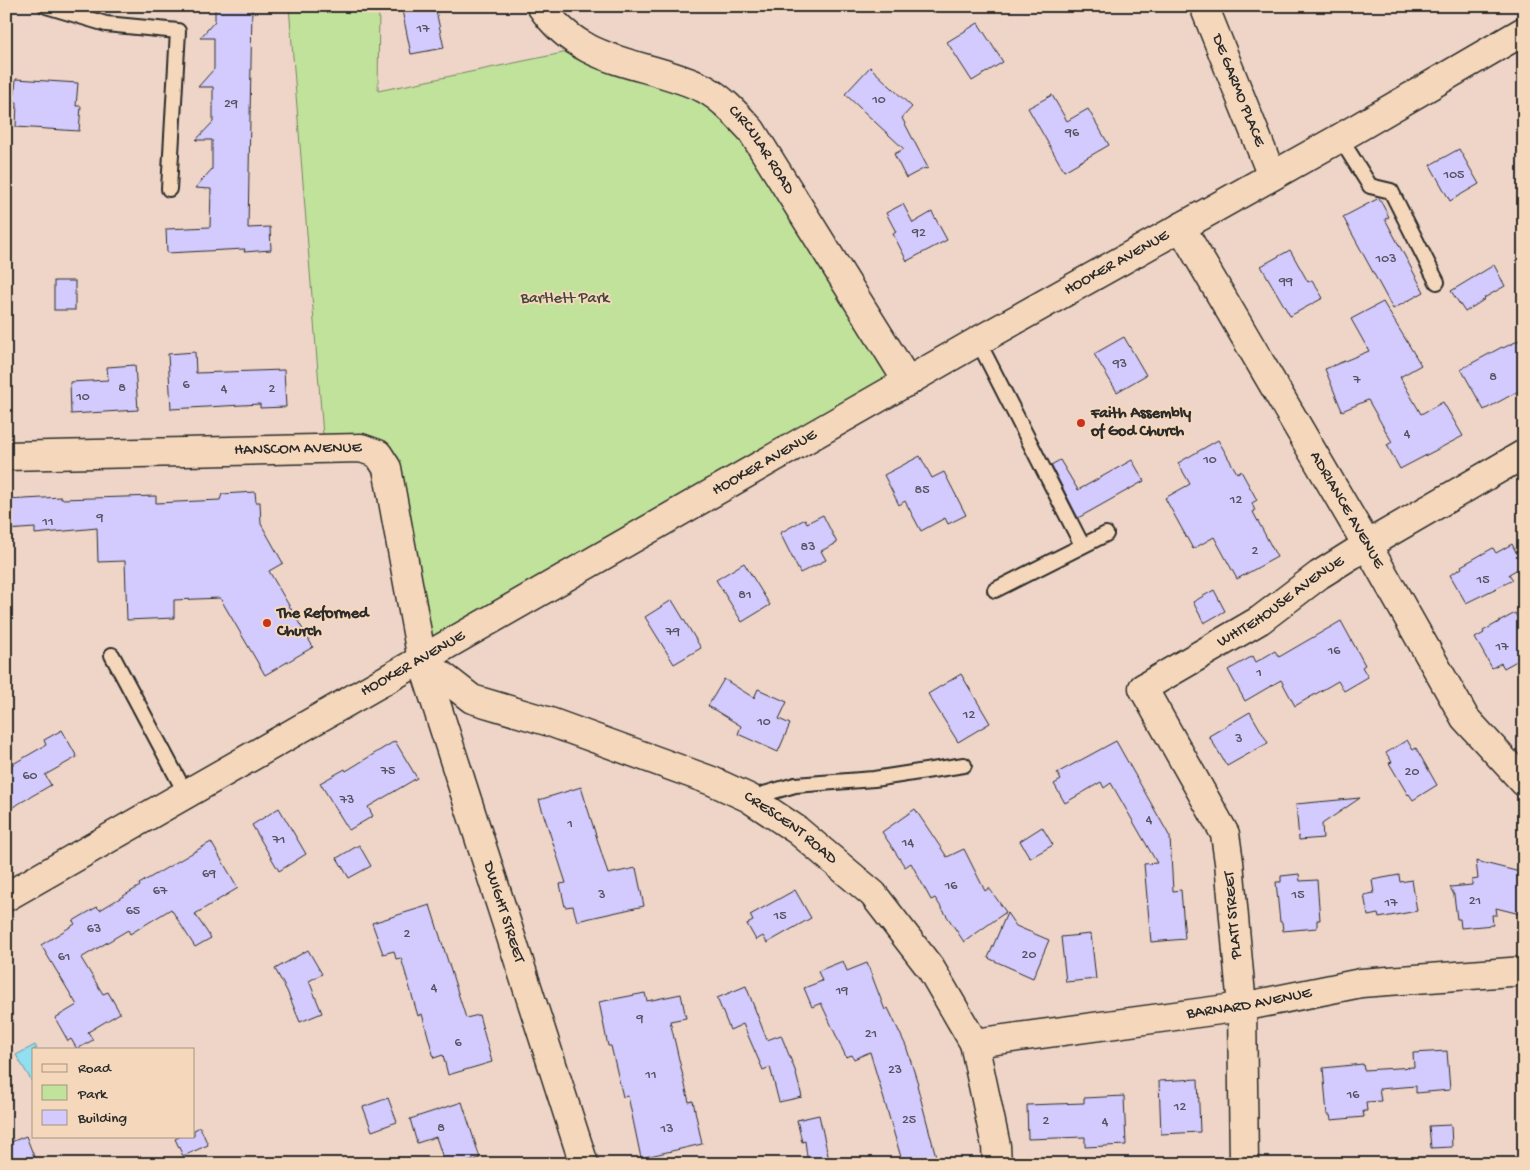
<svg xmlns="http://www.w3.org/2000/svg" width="1530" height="1170" font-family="'Gochi Hand',sans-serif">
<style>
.green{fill:#c1e29b;stroke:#768663}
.water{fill:#91dfef;stroke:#6897a1}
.building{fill:#d3cafd;stroke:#2b2b2b}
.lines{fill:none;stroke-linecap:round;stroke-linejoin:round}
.lane-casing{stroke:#2b2b2b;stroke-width:18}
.street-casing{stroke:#2b2b2b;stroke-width:31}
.secondary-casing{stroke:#2b2b2b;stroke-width:31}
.lane{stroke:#f5d8bb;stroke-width:14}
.street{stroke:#f5d8bb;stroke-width:28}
.secondary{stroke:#f5d8bb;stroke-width:28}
.poi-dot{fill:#c8321e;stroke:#f5d8bb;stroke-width:2}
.labels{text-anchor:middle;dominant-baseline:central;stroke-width:4;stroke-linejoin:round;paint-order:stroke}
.number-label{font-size:14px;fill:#555360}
.street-label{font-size:16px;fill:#2b2b2b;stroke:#f5d8bb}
.park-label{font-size:16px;fill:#42463c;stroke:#f5d8bb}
.poi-label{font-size:16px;font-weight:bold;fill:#2b2b2b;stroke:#f5d8bb;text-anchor:start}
</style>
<rect width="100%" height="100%" fill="#eed5c8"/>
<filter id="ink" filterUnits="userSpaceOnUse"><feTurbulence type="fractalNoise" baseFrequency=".02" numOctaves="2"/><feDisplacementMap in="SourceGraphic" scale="10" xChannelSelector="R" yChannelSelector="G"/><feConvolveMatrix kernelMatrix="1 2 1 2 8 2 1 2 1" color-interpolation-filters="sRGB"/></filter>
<g filter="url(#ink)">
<!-- green -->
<polygon class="green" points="289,6 379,6 378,91 587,48 720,100 908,382 422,660 387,468 324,448"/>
<!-- water -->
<polygon class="water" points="35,1045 37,1049 34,1049 34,1085 16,1055"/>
<!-- building -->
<g class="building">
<polygon points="420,6 435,6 444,48 411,54 402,10"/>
<polygon points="215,7 252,8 248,228 270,227 271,250 244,252 245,249 167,253 166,229 210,227 211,189 195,188 212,169 212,140 196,140 213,122 213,87 198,87 214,69 214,38 200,38 215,21"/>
<polygon points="978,23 1003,62 972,81 947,42"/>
<polygon points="870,67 912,107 902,118 928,168 926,169 925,168 906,178 894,154 904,149 845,94"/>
<polygon points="16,79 78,83 76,106 81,106 79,131 16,127 17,102 14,102"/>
<polygon points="1052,95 1067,121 1088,109 1109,145 1064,171 1028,108"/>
<polygon points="1459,149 1479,184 1450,201 1430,165"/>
<polygon points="1379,198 1389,217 1385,219 1424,292 1393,309 1343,217"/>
<polygon points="903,204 913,223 932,212 947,240 907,261 893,234 896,232 886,213"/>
<polygon points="1290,250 1308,282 1312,280 1323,298 1290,316 1261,266"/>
<polygon points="1494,265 1505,286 1484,298 1485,299 1465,312 1451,291"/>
<rect x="54" y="281" width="21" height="29"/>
<polygon points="1383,302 1421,365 1400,377 1421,414 1443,402 1463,436 1400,469 1387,445 1392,442 1368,400 1342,411 1325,369 1369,351 1351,319"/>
<polygon points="1124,337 1146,375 1117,392 1094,354"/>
<polygon points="1524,338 1524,388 1484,410 1461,369 1502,347 1503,348"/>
<polygon points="195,352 196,373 284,370 286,407 260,408 260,404 171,409 168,354"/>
<polygon points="135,365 138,410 71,414 70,382 108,380 107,367"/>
<polygon points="1218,440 1237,473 1241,471 1257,500 1252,503 1255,511 1253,512 1277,557 1237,579 1214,537 1193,549 1165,498 1190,484 1178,463"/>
<polygon points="920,456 932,478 944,472 966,515 948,524 945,518 921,531 905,501 899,505 884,475"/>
<polygon points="1060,460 1078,490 1132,460 1144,481 1078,518 1051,465"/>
<polygon points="255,492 256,502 260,502 261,524 283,563 269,571 313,647 265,675 220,598 174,600 174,618 127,620 125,561 98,562 97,528 35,534 35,528 6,530 6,500 61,497 61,499 156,496 156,503 220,500 222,494"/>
<polygon points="823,515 837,543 821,551 826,560 800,573 780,533 805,519 807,523"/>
<polygon points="1512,544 1523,566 1509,574 1513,580 1466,603 1450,575 1462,568 1461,566 1493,548 1496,553"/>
<polygon points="744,563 770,605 742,622 716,580"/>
<polygon points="1214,590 1225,611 1204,623 1193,602"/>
<polygon points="672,600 701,648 674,664 645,617"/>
<polygon points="1515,613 1524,629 1524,657 1504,668 1501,663 1492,668 1475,638 1484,633 1483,631"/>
<polygon points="1341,621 1365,665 1362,667 1368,677 1344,691 1338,681 1295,706 1281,680 1245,701 1228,670 1253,656 1256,662 1275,651 1279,657"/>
<polygon points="961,674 990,723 958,742 928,694"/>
<polygon points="724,679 754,698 758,689 787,702 779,719 790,724 778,752 738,734 741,726 708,706"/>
<polygon points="1250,712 1268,743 1227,766 1209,736"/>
<polygon points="62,730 77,757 45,775 51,785 6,811 6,768 46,745 44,740"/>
<polygon points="1407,740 1413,750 1416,748 1437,785 1413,800 1409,794 1408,795 1389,763 1392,762 1386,753"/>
<polygon points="395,741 417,778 368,807 373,816 349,830 320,783 345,769 346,771"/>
<polygon points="1116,741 1170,837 1173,891 1181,890 1185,939 1151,942 1144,864 1157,863 1111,783 1104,788 1101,782 1065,803 1054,784 1061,780 1057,773"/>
<polygon points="581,787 608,874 636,868 644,906 577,921 573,906 565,907 560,884 566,883 539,800"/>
<polygon points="1360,798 1322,824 1323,838 1299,840 1296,804"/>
<polygon points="279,808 306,854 279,871 252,825"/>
<polygon points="915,809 947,857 964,849 985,891 989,888 1006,912 964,942 935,898 931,900 911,863 905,867 882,832"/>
<polygon points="1042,827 1053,845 1030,858 1020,841"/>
<polygon points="211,842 238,888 195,914 211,938 195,947 171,909 130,934 128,930 81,958 103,994 108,992 120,1013 88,1032 93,1040 77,1049 71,1039 68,1041 55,1018 77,1005 41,945 75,924 73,921 97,907 100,910 140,886 139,884"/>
<polygon points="359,845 371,866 349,878 337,858"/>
<polygon points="1476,861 1524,873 1524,915 1496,908 1497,915 1492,915 1493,925 1461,928 1460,919 1457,919 1454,895 1450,887 1472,885 1472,880 1478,879"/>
<polygon points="1299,874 1300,881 1317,880 1320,920 1317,920 1317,928 1283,931 1282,922 1280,922 1276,882 1281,882 1281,876"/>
<polygon points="1399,875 1400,882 1412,880 1417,911 1379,918 1378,914 1368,916 1364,895 1374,893 1372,880"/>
<polygon points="795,890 811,918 767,943 763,936 756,940 747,924 753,921 750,915"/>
<polygon points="430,905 466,1018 479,1015 492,1062 448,1075 443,1055 434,1058 422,1014 418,1016 401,958 396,959 394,951 383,954 372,923"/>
<polygon points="1007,913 1016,926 1049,940 1033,978 988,958"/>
<polygon points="1091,934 1096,979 1066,982 1061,937"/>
<polygon points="308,950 322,974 309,981 322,1013 300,1022 287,991 275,969"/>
<polygon points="843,961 847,971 867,963 885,1010 888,1008 906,1046 918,1084 917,1085 938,1164 903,1164 870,1052 854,1059 852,1055 846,1057 821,1003 812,1007 804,988 822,981 818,971"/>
<polygon points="746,986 767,1040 781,1035 795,1070 802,1097 779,1102 770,1067 763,1070 743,1024 730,1030 717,998"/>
<polygon points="645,993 647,1001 681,994 686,1018 670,1021 689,1102 693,1101 702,1144 641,1158 628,1096 623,1097 611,1046 608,1046 599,1002"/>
<polygon points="1447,1051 1450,1090 1416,1093 1416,1086 1379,1089 1381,1101 1366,1102 1367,1111 1363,1111 1364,1117 1331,1120 1330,1115 1327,1115 1323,1068 1363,1064 1364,1070 1414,1067 1413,1053"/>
<polygon points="1198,1079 1200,1132 1161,1134 1159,1081"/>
<polygon points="1124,1096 1126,1145 1085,1147 1085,1137 1028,1139 1027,1105 1084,1103 1084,1098"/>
<polygon points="388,1098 397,1122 372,1131 363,1107"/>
<polygon points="462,1102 480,1158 462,1164 445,1164 436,1137 417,1143 410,1119"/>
<polygon points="819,1115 830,1164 808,1164 805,1141 802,1142 797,1120"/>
<polygon points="1451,1125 1452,1147 1431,1148 1429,1126"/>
<polygon points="200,1127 208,1145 183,1156 175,1139 181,1136 194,1136 194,1130"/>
<polygon points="26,1136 37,1164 6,1164 6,1144"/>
</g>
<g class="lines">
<!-- lane casing -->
<g class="lane-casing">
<g id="lane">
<polyline points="46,6 106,24 178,31 169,189"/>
<polyline points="1340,138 1370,186 1391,191 1437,282"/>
<polyline points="978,341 1082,545"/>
<polyline points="995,590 1106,534"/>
<polyline points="112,655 186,794"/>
<polyline points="750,798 795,785 874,779 964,765"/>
</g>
</g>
<!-- street casing -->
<g class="street-casing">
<g id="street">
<path id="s1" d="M541,6C583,68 645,60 705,89C723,99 737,115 751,130L908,382"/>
<path id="s2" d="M1204,6L1272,176"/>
<path id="s3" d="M1181,227L1367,545L1465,718L1524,782"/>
<path id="s4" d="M6,456L361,448L378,454L387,468L422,660L584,1164"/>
<path id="s5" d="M422,660L472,699L550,722L712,781L749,798L797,830L873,894L931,969L974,1043L996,1146L997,1164"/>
<path id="s6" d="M974,1043L1242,1007L1361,983L1524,971"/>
<path id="s7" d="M1244,1164L1242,1007L1229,862L1225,834L1143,688L1260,620L1319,575L1367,545L1524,454"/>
</g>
</g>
<!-- secondary casing -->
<g class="secondary-casing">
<g id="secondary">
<path id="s8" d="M6,897L978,341L1340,138L1524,31"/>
</g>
</g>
<!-- lane -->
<use href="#lane" class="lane"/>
<!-- street -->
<use href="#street" class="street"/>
<!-- secondary -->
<use href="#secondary" class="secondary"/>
</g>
</g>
<!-- markers -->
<g class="poi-dot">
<circle cx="1081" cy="423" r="5"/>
<circle cx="267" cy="623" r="5"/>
</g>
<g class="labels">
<!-- number labels -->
<g class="number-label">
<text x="423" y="29">17</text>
<text x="879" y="100">10</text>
<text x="231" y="104">29</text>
<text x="1072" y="133">96</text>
<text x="1454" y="175">105</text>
<text x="919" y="233">92</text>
<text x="1386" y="259">103</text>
<text x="1286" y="282">99</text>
<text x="1120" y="364">93</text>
<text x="1493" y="377">8</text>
<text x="1357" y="380">7</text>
<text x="186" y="385">6</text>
<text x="122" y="388">8</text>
<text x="224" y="389">4</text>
<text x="272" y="389">2</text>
<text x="83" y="397">10</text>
<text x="1407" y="434">4</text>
<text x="1210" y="460">10</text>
<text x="922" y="490">85</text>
<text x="1236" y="500">12</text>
<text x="100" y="518">9</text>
<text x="48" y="522">11</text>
<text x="808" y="547">83</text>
<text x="1255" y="551">2</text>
<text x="1483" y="580">15</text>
<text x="745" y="595">81</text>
<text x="673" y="632">79</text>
<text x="1502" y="647">17</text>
<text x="1334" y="651">16</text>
<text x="1259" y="673">1</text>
<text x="969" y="715">12</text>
<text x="764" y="722">10</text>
<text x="1239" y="739">3</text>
<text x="388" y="771">75</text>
<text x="1412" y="772">20</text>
<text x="30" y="776">60</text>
<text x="347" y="800">73</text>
<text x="1149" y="820">4</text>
<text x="570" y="824">1</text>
<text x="279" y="840">71</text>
<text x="908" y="843">14</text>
<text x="209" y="874">69</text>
<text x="951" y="886">16</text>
<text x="160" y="891">67</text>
<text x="602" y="895">3</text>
<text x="1298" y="895">15</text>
<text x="1475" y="901">21</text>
<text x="1391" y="903">17</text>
<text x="133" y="911">65</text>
<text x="780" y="916">15</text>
<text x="94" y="929">63</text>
<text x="407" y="934">2</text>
<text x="1029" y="955">20</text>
<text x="64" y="957">61</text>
<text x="434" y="988">4</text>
<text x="842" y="991">19</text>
<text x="640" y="1019">9</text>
<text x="871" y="1034">21</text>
<text x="458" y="1043">6</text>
<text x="895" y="1070">23</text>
<text x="651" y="1075">11</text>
<text x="1353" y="1095">16</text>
<text x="1180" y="1107">12</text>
<text x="909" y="1120">25</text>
<text x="1046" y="1121">2</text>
<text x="1105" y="1122">4</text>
<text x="441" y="1128">8</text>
<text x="667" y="1129">13</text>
</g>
<!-- street labels -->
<g class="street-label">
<text stroke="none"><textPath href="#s2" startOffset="91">DE GARMO PLACE</textPath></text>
<text stroke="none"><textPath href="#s1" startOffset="272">CIRCULAR ROAD</textPath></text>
<text stroke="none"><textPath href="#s8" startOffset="1279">HOOKER AVENUE</textPath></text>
<text stroke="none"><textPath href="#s4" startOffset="292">HANSCOM AVENUE</textPath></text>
<text stroke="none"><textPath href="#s8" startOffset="874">HOOKER AVENUE</textPath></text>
<text stroke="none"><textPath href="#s3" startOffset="328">ADRIANCE AVENUE</textPath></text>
<text stroke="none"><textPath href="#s7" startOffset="661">WHITEHOUSE AVENUE</textPath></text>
<text stroke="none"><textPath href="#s8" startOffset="469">HOOKER AVENUE</textPath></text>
<text stroke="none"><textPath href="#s5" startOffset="409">CRESCENT ROAD</textPath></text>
<text stroke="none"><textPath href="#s4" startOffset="850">DWIGHT STREET</textPath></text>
<text transform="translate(1234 915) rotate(-95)">PLATT STREET</text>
<text stroke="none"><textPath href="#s6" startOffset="278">BARNARD AVENUE</textPath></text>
</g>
<!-- park labels -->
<g class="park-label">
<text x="565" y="299">Bartlett Park</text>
</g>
<!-- poi labels -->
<g class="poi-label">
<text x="1091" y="414">Faith Assembly<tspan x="1091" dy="18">of God Church</tspan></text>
<text x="277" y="614">The Reformed<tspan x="277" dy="18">Church</tspan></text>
</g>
</g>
<!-- margin -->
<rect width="1530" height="1170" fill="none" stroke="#f5d8bb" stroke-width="25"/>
<rect x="12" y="12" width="1505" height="1145" fill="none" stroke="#2b2b2b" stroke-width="2" filter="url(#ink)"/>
<!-- legend -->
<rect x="32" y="1048" width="162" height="90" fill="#f5d8bb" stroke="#a49381"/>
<rect x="42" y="1064" width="25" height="8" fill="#f5d8bb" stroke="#a49381"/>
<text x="78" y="1072" font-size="15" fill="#2b2b2b">Road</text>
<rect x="42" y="1085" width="25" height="15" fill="#c1e29b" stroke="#a49381"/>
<text x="78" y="1098" font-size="15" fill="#2b2b2b">Park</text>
<rect x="42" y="1110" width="25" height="15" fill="#d3cafd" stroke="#a49381"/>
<text x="78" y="1122" font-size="15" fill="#2b2b2b">Building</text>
</svg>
